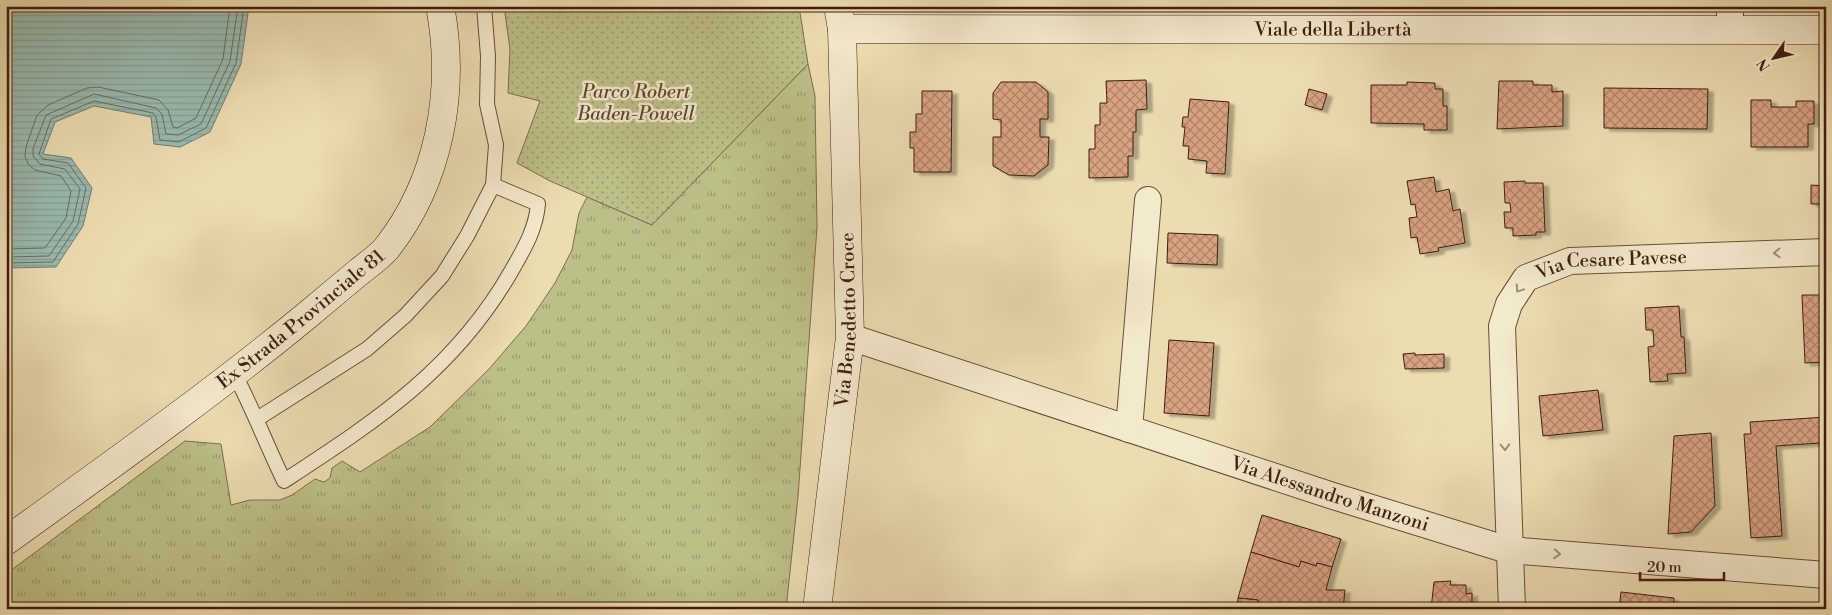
<svg xmlns="http://www.w3.org/2000/svg" width="1832" height="615" font-family="'Libre Bodoni',serif">
<style>
.grass{fill:url(#grass-tufts);stroke:#7e6e4c}
.park{fill:url(#park-dots);stroke:#7e6e4c}
.water{fill:url(#water-rules);stroke:#757c70}
.lines{fill:none;stroke-linecap:round;stroke-linejoin:round}
.shore{stroke:#6c6c60;stroke-width:1}
.building{fill:url(#building-cross-hatch);stroke:#401d11;filter:url(#shadow)}
.lane-casing{stroke:#6b4d39;stroke-width:16}
.street-casing{stroke:#6b4d39;stroke-width:28}
.secondary-casing{stroke:#401d11;stroke-width:29}
.lane{stroke:#f3e9cc;stroke-width:14}
.street{stroke:#f3e9cc;stroke-width:26}
.secondary{stroke:#f3e9cc;stroke-width:28}
.oneway{stroke:#a28d78}
.labels{text-anchor:middle;dominant-baseline:central;stroke-width:5;stroke-linejoin:round;paint-order:stroke}
.street-label{font-size:19px;fill:#401d11;stroke:#f3e9cc}
.park-label{font-size:19px;font-style:italic;fill:#5f462f;stroke:#f3e9cc}
</style>
<defs>
<pattern id="grass-tufts" width="24" height="20" patternUnits="userSpaceOnUse" patternTransform="scale(1.25)"><rect width="24" height="20" fill="#bdbf88"/><path d="M3 7l-1-3M5 7V3M7 7l1-3M15 17l-1-3M17 17v-4M19 17l1-3" fill="none" stroke="#9b9b6e"/></pattern>
<pattern id="park-dots" width="8" height="8" patternUnits="userSpaceOnUse" patternTransform="scale(1.25)"><rect width="8" height="8" fill="#bdbf88"/><path d="M2 2h.1M6 6h.1" fill="none" stroke="#9b9b6e" stroke-width="1.8" stroke-linecap="round"/></pattern>
<pattern id="water-rules" width="6" height="5" patternUnits="userSpaceOnUse" patternTransform="scale(1.25)"><rect width="6" height="5" fill="#99bbb0"/><path d="M0 2.5h6" fill="none" stroke="#85a096"/></pattern>
<pattern id="building-cross-hatch" width="8" height="8" patternUnits="userSpaceOnUse" patternTransform="scale(1.25)"><rect width="8" height="8" fill="#d9a280"/><path d="M0 0l8 8M0 8l8-8" fill="none" stroke="#b18367"/></pattern>
<filter id="shadow"><feDropShadow dx="5.5" dy="3" stdDeviation="1" flood-color="#0004"/></filter>
</defs>
<rect width="100%" height="100%" fill="#ecddb1"/>
<filter id="stains"><feTurbulence type="fractalNoise" baseFrequency=".004" numOctaves="4"/><feColorMatrix values="0 0 0 0 .2 0 0 0 0 .09 0 0 0 0 .02 0 0 0 .5 -.17"/></filter>
<radialGradient id="worn" r=".72"><stop offset=".6" stop-color="#630" stop-opacity="0"/><stop offset="1" stop-color="#630" stop-opacity=".3"/></radialGradient>
<!-- grass -->
<polygon class="grass" points="808,64 815,96 817,227 798,497 786,609 6,609 6,574 185,441 221,444 231,505 250,500 280,500 292,495 315,479 324,482 330,478 332,468 342,461 360,472 430,427 489,369 526,326 555,283 572,250 579,213 587,197 652,225"/>
<!-- park -->
<polygon class="park" points="504,6 799,6 808,64 652,225 550,181 517,163 540,101 508,93 510,49"/>
<!-- water -->
<polygon class="water" points="6,6 249,6 241,64 210,132 180,147 154,144 151,117 94,106 55,122 43,154 71,158 92,188 83,226 56,267 6,268"/>
<g class="lines">
<!-- shore -->
<g class="shore">
<polyline points="6,249 45,248 66,218 71,191 61,176 35,170 28,164 25,156 26,147 37,115 48,105 87,88 98,87 159,100 168,110 173,127 177,128 196,118 223,59 230,6"/>
<polyline points="6,257 49,256 73,221 80,189 65,169 40,164 33,156 33,149 46,115 94,94 156,108 162,114 166,134 178,135 201,124 230,61 238,6"/>
<polyline points="6,263 53,262 78,224 86,188 68,163 43,159 39,154 51,119 94,101 153,113 156,117 160,140 179,142 206,128 236,63 244,6"/>
</g>
</g>
<!-- building -->
<g class="building">
<polygon points="1146,80 1147,109 1136,110 1136,132 1133,132 1133,156 1128,156 1128,177 1089,178 1089,149 1095,149 1095,125 1100,125 1100,103 1107,103 1106,81"/>
<polygon points="1499,81 1533,81 1533,85 1552,85 1552,92 1563,91 1563,126 1497,129"/>
<polygon points="1001,82 1036,82 1048,92 1048,119 1040,119 1040,137 1049,137 1048,165 1034,176 1009,175 993,166 993,137 1001,137 1001,120 993,119 993,93"/>
<polygon points="1407,82 1435,83 1435,89 1443,89 1443,106 1447,106 1447,130 1424,130 1424,124 1371,123 1371,85 1407,85"/>
<polygon points="1604,88 1708,89 1707,129 1604,128"/>
<polygon points="1309,89 1327,94 1322,110 1305,105"/>
<polygon points="922,91 952,91 951,172 914,172 914,148 910,148 910,132 916,132 916,114 922,114"/>
<polygon points="1190,99 1229,102 1225,174 1206,173 1207,161 1188,159 1189,146 1183,146 1185,127 1182,127 1183,117 1188,117"/>
<polygon points="1751,100 1771,100 1771,107 1796,107 1796,101 1814,101 1814,124 1808,124 1808,147 1751,147"/>
<polygon points="1434,177 1436,192 1449,189 1453,211 1460,209 1465,243 1438,248 1439,251 1420,254 1417,237 1411,238 1409,218 1417,217 1415,204 1411,205 1407,181"/>
<polygon points="1525,181 1525,183 1543,183 1545,232 1536,232 1536,235 1513,236 1513,228 1505,228 1504,212 1511,212 1510,203 1505,203 1504,182"/>
<polygon points="1811,185 1826,186 1826,204 1811,204"/>
<polygon points="1168,233 1218,235 1217,265 1167,263"/>
<polygon points="1802,295 1820,295 1820,301 1826,301 1826,368 1824,362 1805,363"/>
<polygon points="1679,306 1681,337 1684,337 1686,373 1667,374 1668,381 1650,382 1648,347 1654,346 1653,330 1646,330 1645,308"/>
<polygon points="1169,340 1214,343 1209,416 1164,413"/>
<polygon points="1415,353 1415,355 1444,354 1444,368 1405,369 1403,354"/>
<polygon points="1598,390 1603,430 1543,436 1539,396"/>
<polygon points="1826,417 1826,522 1820,443 1776,446 1782,536 1751,538 1744,434 1751,434 1750,422"/>
<polygon points="1711,433 1715,506 1691,532 1668,534 1674,436"/>
<polygon points="1262,515 1341,539 1332,567 1317,563 1316,566 1301,561 1299,567 1251,552"/>
<polygon points="1251,552 1299,567 1301,561 1316,566 1317,563 1332,567 1326,590 1345,590 1343,609 1296,609 1258,605 1258,600 1238,598"/>
<polygon points="1451,581 1450,585 1466,585 1466,594 1472,593 1472,609 1431,609 1434,582"/>
<polygon points="1621,592 1674,598 1673,609 1619,609"/>
<polygon points="1238,598 1258,600 1258,605 1296,609 1237,609"/>
</g>
<g class="lines">
<!-- lane casing -->
<g class="lane-casing">
<g id="lane">
<polyline points="484,6 488,56 487,104 496,145 493,185"/>
<path d="M235,375C253,409 267,446 284,481C377,420 455,370 512,270C524,249 536,229 538,204L493,185L467,236L442,276L405,316L367,349L257,419"/>
</g>
</g>
<!-- street casing -->
<g class="street-casing">
<g id="street">
<polyline points="1730,6 1730,28"/>
<path id="s1" d="M850,337L1333,496L1508,550L1826,575"/>
<polyline points="1129,429 1148,200"/>
<path id="s2" d="M1512,609L1502,326L1509,304L1526,278L1570,261L1826,252"/>
</g>
</g>
<!-- secondary casing -->
<g class="secondary-casing">
<g id="secondary">
<path id="s3" d="M842,29L1826,30"/>
<path id="s4" d="M6,541C107,468 209,396 305,317C323,302 342,286 360,271C369,264 379,257 386,249C440,181 456,90 440,6"/>
<path id="s5" d="M817,609L850,337L842,29L838,6"/>
</g>
</g>
<!-- lane -->
<use href="#lane" class="lane"/>
<!-- street -->
<use href="#street" class="street"/>
<!-- secondary -->
<use href="#secondary" class="secondary"/>
</g>
<!-- one-way arrows -->
<defs><path id="oneway-chevron" d="M-2-3.5L2.5 0L-2 3.5" fill="none" stroke-width="1.6" stroke-linecap="round" stroke-linejoin="round" transform="scale(1.25)"/></defs>
<g class="oneway">
<use href="#oneway-chevron" transform="translate(1777 253) rotate(178)"/>
<use href="#oneway-chevron" transform="translate(1519 289) rotate(124)"/>
<use href="#oneway-chevron" transform="translate(1505 447) rotate(88)"/>
<use href="#oneway-chevron" transform="translate(1557 554) rotate(5)"/>
</g>
<g class="labels">
<!-- street labels -->
<g class="street-label">
<text stroke="none"><textPath href="#s3" startOffset="491">Viale della Libertà</textPath></text>
<text stroke="none"><textPath href="#s2" startOffset="425">Via Cesare Pavese</textPath></text>
<text stroke="none"><textPath href="#s4" startOffset="369">Ex Strada Provinciale 81</textPath></text>
<text stroke="none"><textPath href="#s5" startOffset="291">Via Benedetto Croce</textPath></text>
<text stroke="none"><textPath href="#s1" startOffset="505">Via Alessandro Manzoni</textPath></text>
</g>
<!-- park labels -->
<g class="park-label">
<text x="636" y="92">Parco Robert<tspan x="636" dy="22">Baden-Powell</tspan></text>
</g>
</g>
<!-- margin -->
<rect width="1832" height="615" fill="none" stroke="#ecddb1" stroke-width="25"/>
<rect x="8" y="8" width="1817" height="600" fill="none" stroke="#401d11" stroke-width="2.5"/>
<rect x="12" y="12" width="1807" height="590" fill="none" stroke="#401d11"/>
<!-- north arrow -->
<g transform="translate(1774 58) rotate(236)" stroke="#f3e9cc" stroke-width="4" paint-order="stroke">
<path d="M0-4L9 19L0 12L-9 19Z" fill="#401d11"/>
<text y="-8" font-size="14" font-weight="bold" text-anchor="middle" fill="#401d11">N</text>
</g>
<!-- scale -->
<path d="M1640 572v8h84v-8" fill="none" stroke="#401d11" stroke-width="2.5"/>
<text x="1647" y="572" font-size="15" fill="#401d11" stroke="#f3e9cc" stroke-width="4" paint-order="stroke">20 m</text>
<rect width="100%" height="100%" filter="url(#stains)"/>
<rect width="100%" height="100%" fill="url(#worn)"/>
</svg>
